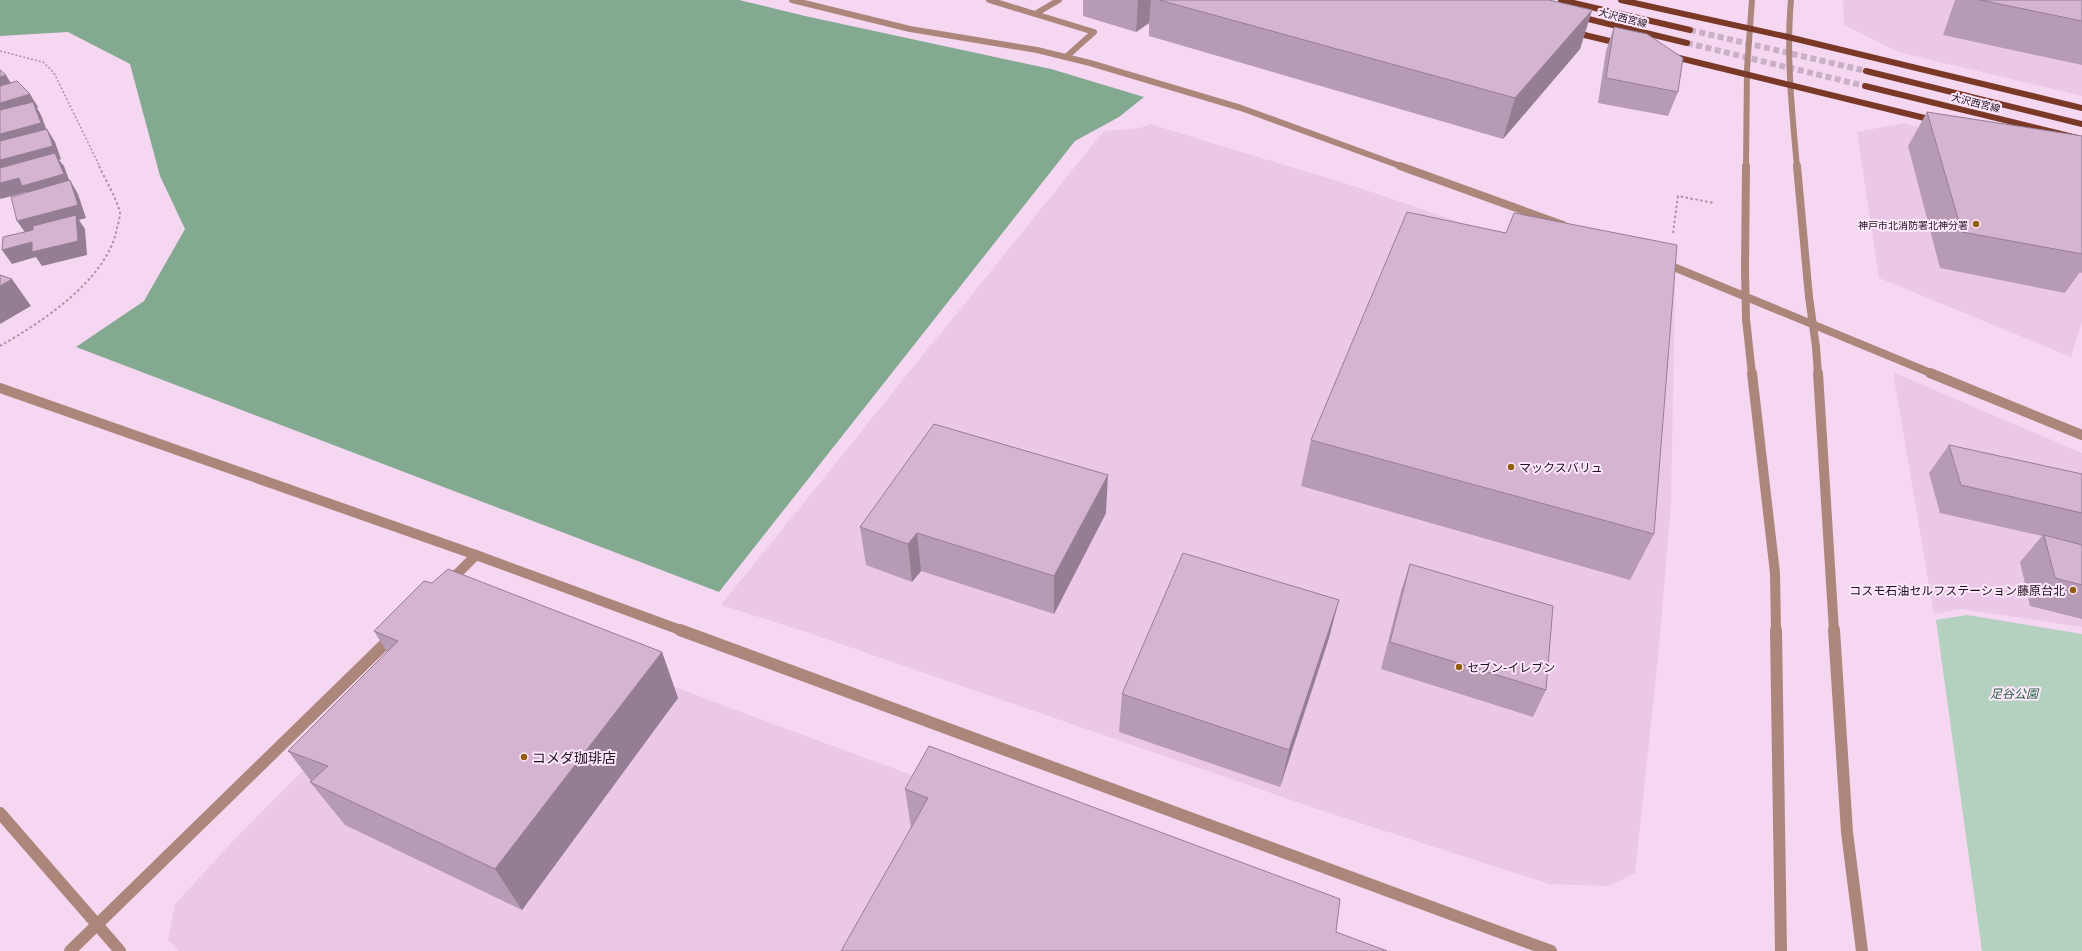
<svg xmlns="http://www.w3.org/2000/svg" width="2082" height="951" font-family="Literata,'Noto Sans JP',serif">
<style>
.built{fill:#ecc8e8}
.green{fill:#b3d1be}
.forest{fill:#83a991}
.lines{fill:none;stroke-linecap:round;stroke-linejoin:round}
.primary-tunnel{stroke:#cab0c7;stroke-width:6;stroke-dasharray:6 3.5;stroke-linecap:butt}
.path-far1{stroke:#aa93a8;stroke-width:1.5;stroke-dasharray:2 2;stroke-linecap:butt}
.path{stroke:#aa93a8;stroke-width:2;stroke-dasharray:2.5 2.5;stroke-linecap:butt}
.service{stroke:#ad867b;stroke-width:6}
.minor-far3{stroke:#ad867b;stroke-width:6}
.minor-far2{stroke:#ad867b;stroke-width:8}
.minor-far1{stroke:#ad867b;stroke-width:10}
.minor{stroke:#ad867b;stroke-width:12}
.tertiary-far3{stroke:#ad867b;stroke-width:6}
.tertiary-far2{stroke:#ad867b;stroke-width:8}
.tertiary-far1{stroke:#ad867b;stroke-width:10}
.tertiary{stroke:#ad867b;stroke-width:12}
.primary{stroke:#7a3827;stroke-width:6}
.tertiary-bridge{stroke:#ad867b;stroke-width:8}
.wall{fill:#b79bb5}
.shaded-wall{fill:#957e93}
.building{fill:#d5b4d2;stroke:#957e93}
.poi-dot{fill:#915d0e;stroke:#fee7fc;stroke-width:1.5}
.labels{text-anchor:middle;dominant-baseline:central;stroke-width:4;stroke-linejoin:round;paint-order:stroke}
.far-street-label{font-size:10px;fill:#1d131d;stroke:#fee7fc}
.far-poi-label{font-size:10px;fill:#1d131d;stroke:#fee7fc;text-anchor:end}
.poi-label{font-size:12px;fill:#1d131d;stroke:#fee7fc;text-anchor:start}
.park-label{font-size:12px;font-style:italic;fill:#256343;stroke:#fee7fc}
.near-poi-label{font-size:14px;fill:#1d131d;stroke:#fee7fc;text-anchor:start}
</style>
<rect width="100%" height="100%" fill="#f5d7f2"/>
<!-- built -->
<g class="built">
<polygon points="1843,0 2082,0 2082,96 1898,52 1844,25"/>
<polygon points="1904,123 2082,171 2082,322 2071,357 1879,278 1857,132"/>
<polygon points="1150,124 1360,188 1600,270 1625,267 1675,286 1671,504 1658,658 1635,873 1609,886 1549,884 1323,811 809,633 721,605 1104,131 1140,128"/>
<polygon points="1893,372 2082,453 2082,627 1961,609 1934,614"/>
<polygon points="481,612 738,711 1389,951 179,951 168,940 175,904 235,839 414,658"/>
</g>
<!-- green -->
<polygon class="green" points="1967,615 2082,634 2082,951 1982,951 1936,620"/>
<!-- forest -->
<polygon class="forest" points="0,0 739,0 805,16 1051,69 1144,97 1119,117 1075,141 719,592 76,347 144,301 185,229 160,176 130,64 68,32 0,36"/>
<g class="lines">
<!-- primary-tunnel -->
<g class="primary-tunnel">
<polyline points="1690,30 1866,71"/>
<polyline points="1687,43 1865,86"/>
</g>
<!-- path-far1 -->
<polyline class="path-far1" points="0,51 43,62 54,73 100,167"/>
<!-- path -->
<g class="path">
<polyline points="1673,233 1678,196 1714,203"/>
<path d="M0,346C42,322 108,279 117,228C118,224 120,218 120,213C117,199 105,179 99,166"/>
</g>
<!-- service -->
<g class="service">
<polyline points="989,0 1035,14"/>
<polyline points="1059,0 1035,14 1094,32 1066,57"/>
</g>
<!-- minor-far3 -->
<polyline class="minor-far3" points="792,0 910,29 1037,50 1090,63 1241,108 1403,167"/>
<!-- minor-far2 -->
<g class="minor-far2">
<polyline points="1400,166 1563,225"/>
<polyline points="1664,263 1933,374"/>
</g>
<!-- minor-far1 -->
<g class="minor-far1">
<polyline points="1930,373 2082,435"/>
<polyline points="448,583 476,555"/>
</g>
<!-- minor -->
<g class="minor">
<polyline points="0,813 120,951"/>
<polyline points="70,951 392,637"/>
</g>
<!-- tertiary-far3 -->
<g class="tertiary-far3">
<path d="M1791,0C1786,56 1792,111 1797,167"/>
<polyline points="1746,167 1747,69 1752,0"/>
</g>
<!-- tertiary-far2 -->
<g class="tertiary-far2">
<polyline points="1797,166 1809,297"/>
<polyline points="1745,270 1746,166"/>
<polyline points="1746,319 1752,374"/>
<polyline points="1816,347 1818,374"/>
</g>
<!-- tertiary-far1 -->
<g class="tertiary-far1">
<polyline points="1752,373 1775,573 1776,631"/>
<polyline points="1818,373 1834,631"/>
<polyline points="0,388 476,555 683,631"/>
</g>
<!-- tertiary -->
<g class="tertiary">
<polyline points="680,630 1551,951"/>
<polyline points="1776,630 1781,951"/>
<polyline points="1834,630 1847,832 1862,951"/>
</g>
<!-- primary -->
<g class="primary">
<polyline points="1561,0 1690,30"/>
<polyline points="1621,0 1788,37 2082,108"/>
<polyline points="1576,16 1687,43"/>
<polyline points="1572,32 1622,44"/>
<polyline points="1671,56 1937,121"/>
<polyline points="1866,71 2082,124"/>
<polyline points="1865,86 2082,139"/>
</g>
<!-- tertiary-bridge -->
<g class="tertiary-bridge">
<polyline points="1745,270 1746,319"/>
<polyline points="1809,297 1816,347"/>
</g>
</g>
<!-- wall -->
<g class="wall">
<polygon points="1083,0 1549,0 1592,10 1580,49 1503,139 1149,36 1149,23 1136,32 1083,16"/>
<polygon points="1955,0 2082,0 2082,65 1943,35"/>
<polygon points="1614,27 1678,92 1668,116 1598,103 1606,51"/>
<polygon points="1927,112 2082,136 2082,273 2080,272 2065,293 1940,268 1908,146"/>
<polygon points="1311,440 1654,534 1630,580 1301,486"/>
<polygon points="1949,445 2082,474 2082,619 2030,606 2020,562 2042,536 1940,513 1929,473"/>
<polygon points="1106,513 1054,614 921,571 912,582 866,565 860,527"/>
<polygon points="1410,564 1546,690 1533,717 1381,669 1401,591"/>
<polygon points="374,631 662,652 678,698 522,910 345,825 310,782 311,781 288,751 387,652"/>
<polygon points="1329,638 1280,787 1119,732 1122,694"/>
<polygon points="905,789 1336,932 911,828"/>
</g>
<!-- shaded-wall -->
<g class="shaded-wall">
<polygon points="1138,0 1151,0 1149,23 1136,32"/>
<polygon points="1592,10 1580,49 1503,139 1515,98"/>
<polygon points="6,75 14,88 0,92 0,77"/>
<polygon points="30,94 38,107 37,108 41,115 49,136 0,149 0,103"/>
<polygon points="47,129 55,142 61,159 59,160 64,166 71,185 70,180 78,194 86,218 79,220 85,229 87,255 42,266 36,257 12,264 2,250 27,235 17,221 31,199 26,192 1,199 0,198 0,183 19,178 64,174 0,170 0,160"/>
<polygon points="12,279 31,306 0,324 0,286"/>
<polygon points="1108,475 1106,513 1054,614 1054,576"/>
<polygon points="917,533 921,571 912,582 908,544"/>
<polygon points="1339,600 1329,638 1280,787 1289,750"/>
<polygon points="662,652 678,698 522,910 495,869"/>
</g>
<!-- building -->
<g class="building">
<polygon points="1159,0 1549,0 1592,10 1515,98"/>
<polygon points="1980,0 2082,0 2082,21"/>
<polygon points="1614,27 1647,34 1683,58 1678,92 1606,78"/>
<polygon points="0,70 6,75 0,77"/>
<polygon points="17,81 30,94 0,103 0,86"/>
<polygon points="33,102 41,123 0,134 0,110"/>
<polygon points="1927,112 2082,136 2082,254 1962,232"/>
<polygon points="47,129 53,146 0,160 0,141"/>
<polygon points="55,153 64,174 22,186 19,178 0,183 0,168"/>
<polygon points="70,180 78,205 17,221 11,197"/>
<polygon points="1407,212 1506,233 1514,213 1677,245 1654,534 1311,440"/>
<polygon points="76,215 78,241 32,252 32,242 2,250 3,237 33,230 33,226"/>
<polygon points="0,275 12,279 0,286"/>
<polygon points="934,424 1108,475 1054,576 917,533 908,544 860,527"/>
<polygon points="1949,445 2082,474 2082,513 1961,485"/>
<polygon points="2044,535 2082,545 2082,585 2055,578"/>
<polygon points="1183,553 1339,600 1289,750 1122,694"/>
<polygon points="1410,564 1553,606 1546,690 1390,642"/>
<polygon points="448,569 662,652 495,869 310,782 328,766 288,751 398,641 374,631 424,581 432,583"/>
<polygon points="929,746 1340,899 1336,932 1387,951 841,951 928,798 905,789"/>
</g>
<!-- markers -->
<g class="poi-dot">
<circle cx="1976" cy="224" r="4"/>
<circle cx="1511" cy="467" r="4"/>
<circle cx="2073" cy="590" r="4"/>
<circle cx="1459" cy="667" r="4"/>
<circle cx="524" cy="757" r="4"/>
</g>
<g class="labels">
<!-- far-street labels -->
<g class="far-street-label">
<text transform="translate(1623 17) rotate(14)">大沢西宮線</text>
<text transform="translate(1976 102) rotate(14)">大沢西宮線</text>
</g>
<!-- far-poi labels -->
<g class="far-poi-label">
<text x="1968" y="224">神戸市北消防署北神分署</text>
</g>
<!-- poi labels -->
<g class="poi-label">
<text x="1519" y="467">マックスバリュ</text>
<text x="2065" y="590" text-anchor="end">コスモ石油セルフステーション藤原台北</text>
<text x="1467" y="667">セブン-イレブン</text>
</g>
<!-- park labels -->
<g class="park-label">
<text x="2014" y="693">足谷公園</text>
</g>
<!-- near-poi labels -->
<g class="near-poi-label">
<text x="532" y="757">コメダ珈琲店</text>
</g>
</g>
</svg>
